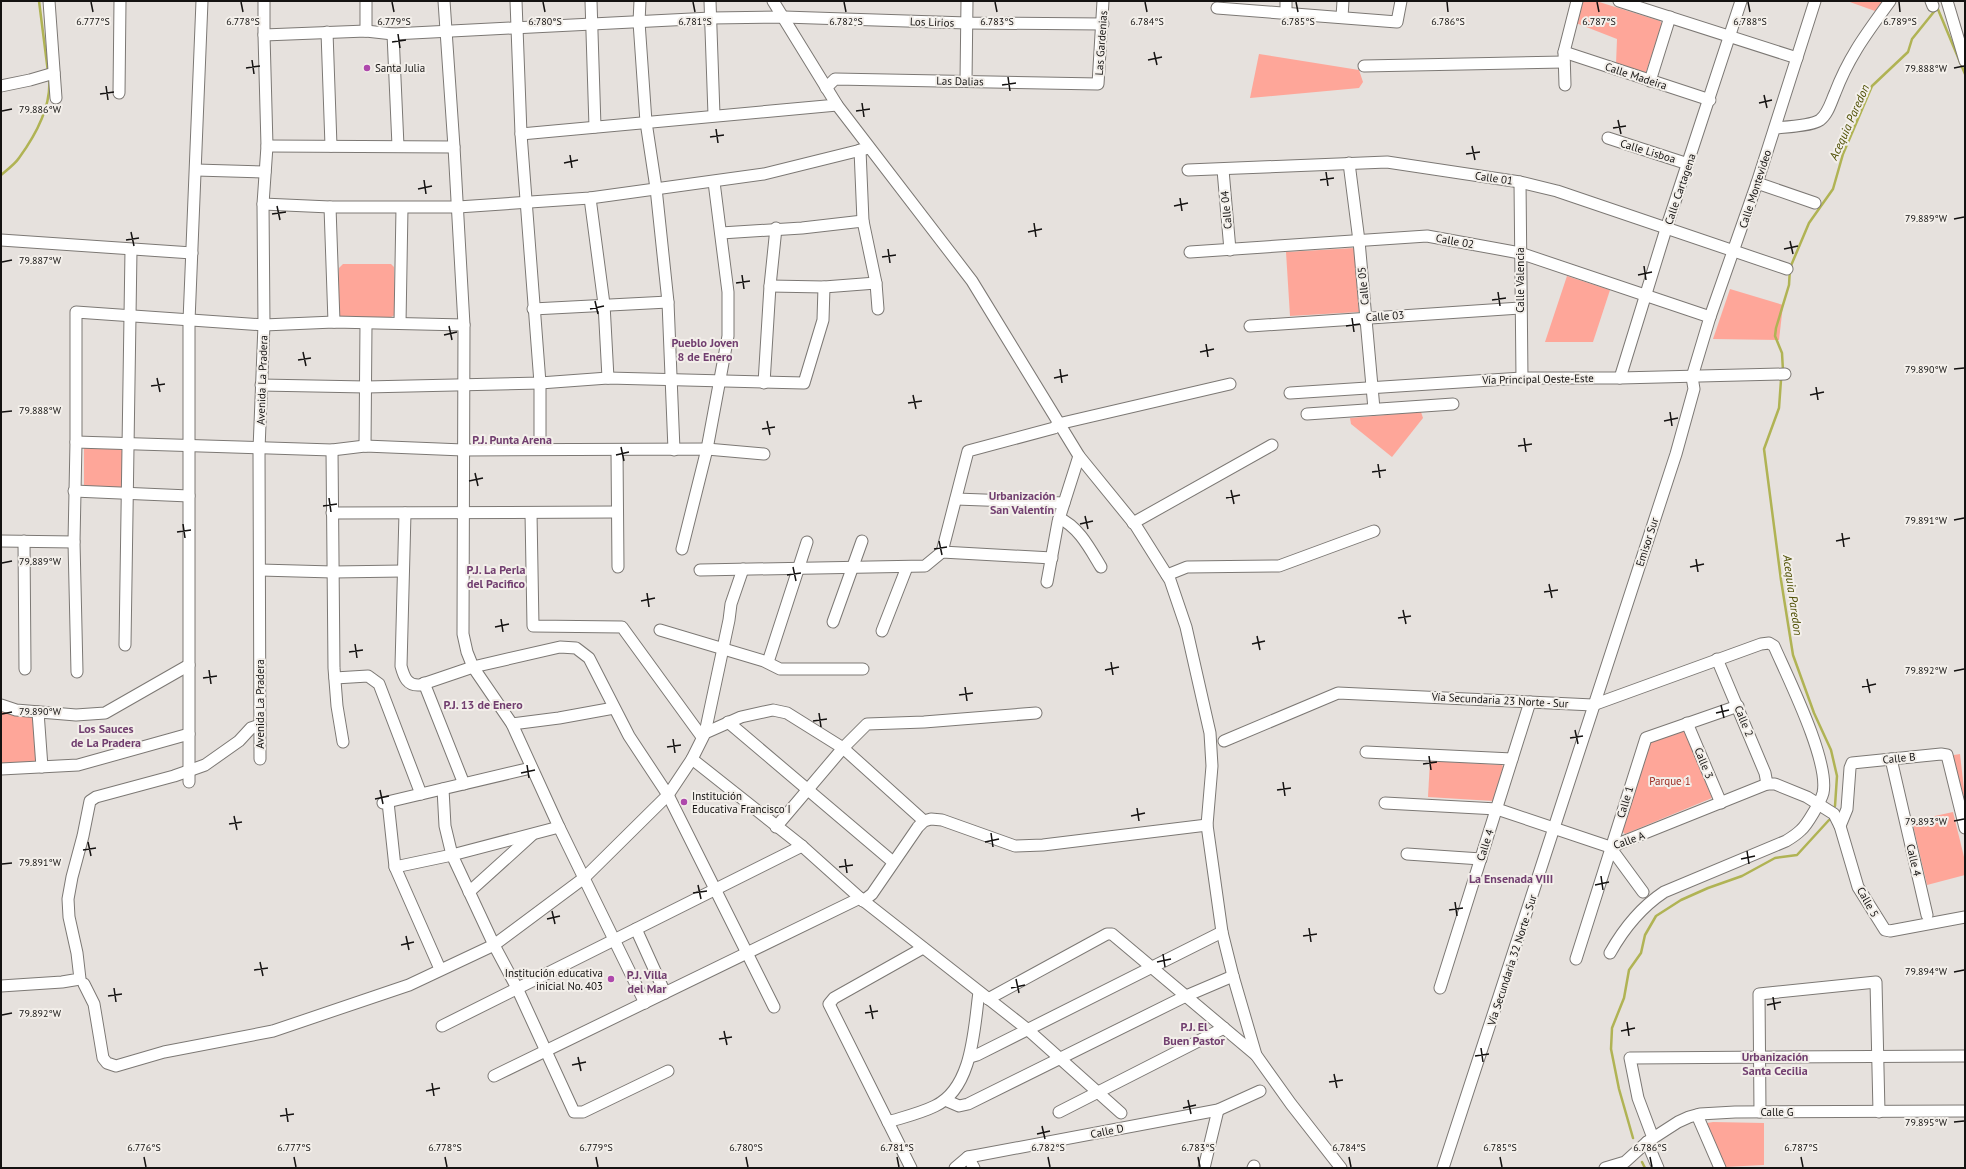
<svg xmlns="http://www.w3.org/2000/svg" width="1966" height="1169" font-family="'PT Sans',sans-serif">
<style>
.green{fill:#fea699}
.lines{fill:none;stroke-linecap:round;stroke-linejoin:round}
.stream{stroke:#b0b354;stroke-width:2.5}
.minor-casing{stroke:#7c7874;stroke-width:13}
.minor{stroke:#fff;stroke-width:11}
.ticks{fill:none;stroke:#141211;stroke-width:1.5}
.poi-dot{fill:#ae48ac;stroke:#f3efea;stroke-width:1.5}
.labels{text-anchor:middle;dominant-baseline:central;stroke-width:4;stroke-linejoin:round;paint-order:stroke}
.street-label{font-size:11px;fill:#141211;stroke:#f3efea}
.poi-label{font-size:11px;fill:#141211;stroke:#f3efea;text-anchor:start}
.park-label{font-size:11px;fill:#992920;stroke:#f3efea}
.water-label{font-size:12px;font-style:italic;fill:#4c4d00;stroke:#f3efea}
.neighbourhood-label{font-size:12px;font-weight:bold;fill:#713e6f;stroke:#f3efea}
.ticks-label{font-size:10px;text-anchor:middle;fill:#141211;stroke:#f3efea;stroke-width:4;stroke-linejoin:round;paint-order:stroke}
</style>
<rect width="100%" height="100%" fill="#e6e1dd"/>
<!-- green -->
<g class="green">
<polygon points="1583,1 1596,1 1660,21 1662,24 1646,72 1642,74 1616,64 1617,39 1576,23"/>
<polygon points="1847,1 1883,1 1875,11"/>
<polygon points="1259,54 1359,70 1363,82 1359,88 1250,98"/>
<polygon points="1354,248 1359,312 1290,316 1286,252"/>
<polygon points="343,264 391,264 394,267 395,315 391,317 342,318 338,314 339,268"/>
<polygon points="1567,276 1610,290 1593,342 1545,342"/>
<polygon points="1730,289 1783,305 1779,340 1713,339"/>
<polygon points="1421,412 1423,418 1392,457 1351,424 1350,418"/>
<polygon points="126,447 125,488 84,488 84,448"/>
<polygon points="1,711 35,717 37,761 1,764"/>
<polygon points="1684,730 1712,798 1625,834 1621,830 1648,742"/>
<polygon points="1960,754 1965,798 1965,801 1953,757 1954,755"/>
<polygon points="1430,761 1502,765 1503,767 1493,801 1428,797"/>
<polygon points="1953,812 1965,861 1965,875 1927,885 1912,821"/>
<polygon points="1713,1122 1764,1123 1764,1165 1724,1167 1707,1128 1707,1123"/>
</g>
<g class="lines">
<!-- stream -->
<g class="stream">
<polyline points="39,1 48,72"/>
<polyline points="1937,7 1965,74"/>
<path d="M1,175C7,170 15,164 19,158C35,136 52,105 49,77"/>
<polyline points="1783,371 1782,353 1775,336 1776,328 1789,285 1790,268 1809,223 1833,189 1843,154 1872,86 1908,52 1912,39 1937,8"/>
<polyline points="1781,380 1779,408 1764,449 1781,580 1793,655 1814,713 1831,750 1837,776 1835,806"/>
<polyline points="1633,1138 1619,1089 1611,1049 1612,1028 1624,998 1629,970 1641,953 1645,935 1656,916 1681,900 1708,888 1742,876 1775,858 1797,855 1829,820"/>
<polyline points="1642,1162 1645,1168"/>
</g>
<!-- minor casing -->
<g class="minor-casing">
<g id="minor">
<polyline points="49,1 56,98"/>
<polyline points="366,1 366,31"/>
<polyline points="444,1 454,147 464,325 463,634 467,652 473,667 512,724 559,827 645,1003"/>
<polyline points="516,1 521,134 540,383 540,448"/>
<polyline points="591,1 595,127"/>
<polyline points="640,1 639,22 646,122 656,188 668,302 674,450"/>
<polyline points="710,1 714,115"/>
<polyline points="773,1 837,105 972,281 1079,456 1136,526 1170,580 1186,627 1210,733 1212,766 1207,825 1222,932 1233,976 1256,1055 1291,1104 1341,1168"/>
<polyline points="1619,1 1797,58"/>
<polyline points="1931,1 1933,6"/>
<polyline points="1947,1 1965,61"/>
<polyline points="1217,8 1397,22 1401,1"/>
<polyline points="1286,13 1286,1"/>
<polyline points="1342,17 1343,1"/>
<polyline points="327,32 331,146"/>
<polyline points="393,34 398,146"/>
<polyline points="264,35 366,31 393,34 711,18 784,17 967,23 1103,24"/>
<polyline points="1564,52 1710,100"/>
<polyline points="1364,66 1564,62"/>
<polyline points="966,81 967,1"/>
<polyline points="1650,81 1670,17"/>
<polyline points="1565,85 1564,52 1577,1"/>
<polyline points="1,86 30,80 54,73"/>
<polyline points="826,88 835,79 1098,84 1103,1"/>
<polyline points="119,93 120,1"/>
<path d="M1775,128C1786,127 1811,126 1820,120C1828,114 1831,102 1835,93C1849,56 1867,33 1890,1"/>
<polyline points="521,134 837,105"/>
<polyline points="1608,138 1688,164"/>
<polyline points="267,146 454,147"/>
<polyline points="860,150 863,221 876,283 878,309"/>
<polyline points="1349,163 1359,241 1374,409"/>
<polyline points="196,170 265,172"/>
<polyline points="1188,170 1387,162 1520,182 1557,191 1787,269"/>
<polyline points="1223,170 1230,250"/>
<polyline points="1520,182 1522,378"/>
<polyline points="1757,183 1815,203"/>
<polyline points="590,198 604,304 608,378"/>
<polyline points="263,204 330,207 458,207 590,198 764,174 869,148"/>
<polyline points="330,207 334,322"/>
<polyline points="721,233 802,228 863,221"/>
<polyline points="1,240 192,253"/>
<polyline points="1190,252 1427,236 1520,253 1710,317"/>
<polyline points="770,286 824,287 876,283"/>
<polyline points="533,309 668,302"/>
<polyline points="400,323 402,208"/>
<polyline points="1250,326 1520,308"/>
<polyline points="1620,378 1666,229 1741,1"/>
<polyline points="764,383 770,286 776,228"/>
<polyline points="261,385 366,387 540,383 608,378 804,383 823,320 824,287"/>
<polyline points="1290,393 1522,378 1620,378 1785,374"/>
<polyline points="1307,414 1453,404"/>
<polyline points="76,442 332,450 365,446 463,450 707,449 764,454"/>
<polyline points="365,446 366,324"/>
<polyline points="332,450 334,668 337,706 343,742"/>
<polyline points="617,451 618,567"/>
<polyline points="74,491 189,496"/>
<polyline points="956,499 1064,503"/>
<polyline points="332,513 617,512"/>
<path d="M405,513L401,666C404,677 407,686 420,685L473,667L560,647L576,648L589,658L629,736L668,795L774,1007"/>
<polyline points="531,513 533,626 622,627 702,737"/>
<path d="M1059,518C1079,527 1090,549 1101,567"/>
<polyline points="1133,523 1272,445"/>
<polyline points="1,541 74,542"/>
<polyline points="24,541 25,669"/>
<polyline points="682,549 707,449 728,336 728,292 714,182"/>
<polyline points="942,552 968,451 1054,428 1058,424 1230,384"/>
<polyline points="260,570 333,572 403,571"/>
<polyline points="700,570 925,566 942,552 1052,558"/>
<polyline points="1167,575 1187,567 1279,566 1374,531"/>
<polyline points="1047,582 1058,522 1079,456"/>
<polyline points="833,622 862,541"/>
<polyline points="660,630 764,661 780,669 863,669"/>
<polyline points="882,631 907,567"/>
<polyline points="125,645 131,250"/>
<polyline points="1717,659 1765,773 1767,784"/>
<polyline points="768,662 807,542"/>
<polyline points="77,672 74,542 76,442 76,312 264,325 334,322 464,325"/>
<polyline points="335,678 368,676 379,684 421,794"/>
<polyline points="424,683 464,784"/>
<polyline points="1,705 16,710 76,715 105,713 189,665"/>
<polyline points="38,712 42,767"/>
<polyline points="728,722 893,862"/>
<polyline points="1687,723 1721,803"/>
<polyline points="512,724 559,718 614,708"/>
<polyline points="705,733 729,620 731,604 743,569"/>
<path d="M1224,741L1338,693L1593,705L1761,644L1769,643L1774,646C1788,678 1830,762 1823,793C1821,801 1807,825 1801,830C1797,834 1791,838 1786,841L1664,892C1640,908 1624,928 1610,953"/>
<polyline points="1366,752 1512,759"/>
<polyline points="260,759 259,449 264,325 263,204 267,146 264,35 264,1"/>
<polyline points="692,759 802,846 860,898 1027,1029 1121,1113"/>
<polyline points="1891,759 1927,915"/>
<polyline points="1,769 78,765 189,734"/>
<polyline points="189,782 189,321 202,1"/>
<polyline points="443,789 445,826 452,855 494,945 517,988 574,1112 583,1112 668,1071"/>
<polyline points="388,802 395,867 440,969"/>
<polyline points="383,803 531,768"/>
<polyline points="1385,803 1497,809 1610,847 1767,784 1775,784 1807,797 1834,814 1840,826 1858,887 1885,930 1890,931 1965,917"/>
<polyline points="1840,826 1847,809 1850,768 1852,763 1941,754 1947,755 1965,828"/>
<polyline points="776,827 843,748 867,724 924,722 1036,713"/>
<polyline points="1610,847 1643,892"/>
<polyline points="1407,854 1481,859"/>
<polyline points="395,867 452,855 559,827"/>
<polyline points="469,892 532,835"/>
<polyline points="863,901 872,894 918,827 924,821 931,819 942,820 1015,846 1043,845 1207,825"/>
<polyline points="636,929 665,993"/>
<polyline points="1576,959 1646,738 1738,706"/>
<polyline points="84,984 94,1004 103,1058 107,1063 116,1066 164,1052 273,1031 409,985 494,945 584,878 668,795 692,759 705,733 741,717 773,710 787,713 843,748 924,821"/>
<polyline points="1,986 62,982 80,979 77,953 69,917 68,899 72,877 83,836 90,801 96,797 174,776 205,765 239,741 251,728 260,725"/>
<polyline points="1440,988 1530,702"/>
<polyline points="988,999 1107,934 1112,934 1256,1055"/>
<polyline points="442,1026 802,846"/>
<polyline points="970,1057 977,1055 1222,932"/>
<polyline points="494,1076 860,898"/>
<polyline points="945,1100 959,1106 968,1104 1186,996 1233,976"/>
<polyline points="1059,1112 1224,1028"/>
<polyline points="1760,1112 1759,994 1876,982 1879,1112"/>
<polyline points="1697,1115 1720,1168"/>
<path d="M888,1122C904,1117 921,1113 935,1106C973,1088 974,1028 979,992"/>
<polyline points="1653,1138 1638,1098 1630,1058 1965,1056"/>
<polyline points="1647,1142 1658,1168"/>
<polyline points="968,1157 974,1168"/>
<polyline points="911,1168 829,1004 834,998 923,948"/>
<polyline points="955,1168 968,1157 979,1155 1218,1110 1260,1091"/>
<polyline points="1204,1168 1218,1110"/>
<polyline points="1253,1168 1254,1166"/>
<polyline points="1443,1168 1676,454 1694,389 1692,377 1710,317 1757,183 1815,1"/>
<polyline points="1605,1168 1625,1162 1647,1142 1678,1122 1689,1117 1700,1114 1735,1112 1965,1111"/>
</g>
</g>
<!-- minor -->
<use href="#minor" class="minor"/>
</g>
<!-- ticks -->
<path class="ticks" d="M91,2L93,12M241,2L243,12M392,2L394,12M543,2L545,12M693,2L695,12M844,2L846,12M995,2L997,12M1145,2L1147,12M1296,2L1298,12M1447,2L1448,12M1597,2L1599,12M1748,2L1750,12M1899,2L1900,12M398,34L400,48M392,42L406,40M1154,52L1157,65M252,60L254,74M1148,60L1162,57M246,68L260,66M1954,68L1964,66M1008,77L1010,91M1002,85L1016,83M106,86L108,100M100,94L114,92M1764,95L1767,108M862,103L864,117M1759,103L1772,100M2,111L12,109M856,111L870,109M1618,120L1621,134M1613,128L1626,126M716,129L718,143M710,137L724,135M1472,146L1475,160M1466,154L1480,152M570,155L572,168M564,163L578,160M1326,172L1328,186M424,180L426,194M1320,180L1334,178M418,189L432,186M1180,198L1182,211M277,206L280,220M1174,206L1188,203M272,214L286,212M1954,219L1964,217M1034,223L1036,237M131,232L134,246M1028,232L1042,229M126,240L139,238M1790,241L1793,254M888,249L890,263M1784,249L1798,246M882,257L896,255M2,262L12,260M1644,266L1646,280M742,275L744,289M1638,275L1652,272M736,283L750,281M1498,292L1500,306M1492,300L1506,298M595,301L598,314M590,309L604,306M1352,318L1354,332M449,326L452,340M1346,326L1360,324M444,335L457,332M1206,344L1208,357M303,352L306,366M1200,352L1214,349M298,360L311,358M1060,369L1062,383M1954,369L1964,368M157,378L160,392M1054,378L1068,375M151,386L165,384M1816,387L1818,400M913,395L916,409M1810,395L1824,392M908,403L922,401M2,412L12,411M1670,412L1672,426M767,421L770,435M1664,421L1678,418M762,429L775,427M1524,438L1526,452M1518,446L1532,444M621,447L624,461M616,455L629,452M1378,464L1380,478M1372,472L1386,470M475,473L478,486M469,481L483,478M1231,490L1234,504M329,498L331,512M1226,498L1240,495M323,506L337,504M1085,516L1088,529M1954,520L1964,518M183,524L185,538M1080,524L1093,521M177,532L191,530M1842,533L1844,547M939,541L942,555M1836,541L1850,538M934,549L947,547M1696,559L1698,572M2,563L12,561M793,567L796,581M1690,567L1704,564M787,575L801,573M1549,584L1552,598M1544,592L1558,590M647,593L649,607M641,601L655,598M1403,610L1406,624M1398,618L1411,616M501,619L503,632M495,627L509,624M1257,636L1260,650M355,644L357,658M1252,644L1265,641M349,652L363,650M1111,662L1113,675M209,670L211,684M1105,670L1119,667M1954,671L1964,669M203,678L217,676M1867,679L1870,693M965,687L967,701M1862,687L1876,684M959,695L973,693M1721,705L1724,718M819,713L821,727M1716,713L1729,710M2,714L12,712M813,721L827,719M1575,730L1578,744M1570,738L1583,736M673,739L675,753M667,747L681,745M1429,756L1431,770M1423,764L1437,762M527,765L529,778M521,773L535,770M1283,782L1285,796M380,790L383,804M1277,790L1291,788M375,799L389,796M1137,808L1139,821M234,816L237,830M1131,816L1145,813M1954,821L1964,819M229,824L242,822M991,833L993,847M88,842L91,856M985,842L999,839M83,850L96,848M1747,851L1749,864M845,859L847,873M1741,859L1755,856M2,864L12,863M839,867L853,865M1601,876L1603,890M698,885L701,899M1595,885L1609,882M693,893L707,891M1455,902L1457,916M1449,910L1463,908M552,911L555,924M547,919L560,916M1309,928L1311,942M406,936L409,950M1303,936L1317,934M401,945L414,942M1163,954L1165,967M260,962L263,976M1157,962L1171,959M254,970L268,968M1954,972L1964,970M1016,979L1019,993M114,988L116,1002M1011,988L1025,985M108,996L122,994M1773,997L1775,1010M870,1005L873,1019M1767,1005L1781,1002M865,1013L878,1011M2,1015L12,1013M1627,1022L1629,1036M724,1031L727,1045M1621,1031L1635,1028M719,1039L732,1037M1481,1048L1483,1062M1475,1056L1489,1054M578,1057L581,1071M572,1065L586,1062M1334,1074L1337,1088M1329,1082L1343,1080M432,1083L434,1096M426,1091L440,1088M1188,1100L1191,1114M286,1108L288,1122M1183,1108L1196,1105M280,1116L294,1114M1954,1122L1964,1121M1042,1126L1045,1139M1037,1134L1050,1131M144,1157L146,1167M294,1157L296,1167M445,1157L447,1167M596,1157L598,1167M746,1157L748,1167M897,1157L899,1167M1048,1157L1050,1167M1198,1157L1200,1167M1349,1157L1351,1167M1500,1157L1502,1167M1650,1157L1652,1167M1801,1157L1803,1167"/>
<!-- markers -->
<g class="poi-dot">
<circle cx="367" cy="68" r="4"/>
<circle cx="684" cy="802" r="4"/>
<circle cx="611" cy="979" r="4"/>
</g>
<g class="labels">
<!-- street labels -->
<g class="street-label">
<text transform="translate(932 22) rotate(2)">Los Lirios</text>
<text transform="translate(1101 43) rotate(-86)">Las Gardenias</text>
<text transform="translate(1636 76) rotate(18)">Calle Madeira</text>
<text transform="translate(960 81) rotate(1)">Las Dalias</text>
<text transform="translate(1648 151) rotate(17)">Calle Lisboa</text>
<text transform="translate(1494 178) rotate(8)">Calle 01</text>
<text transform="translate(1680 189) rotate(-71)">Calle Cartagena</text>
<text transform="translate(1755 189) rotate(-72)">Calle Montevideo</text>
<text transform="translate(1226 210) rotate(-95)">Calle 04</text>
<text transform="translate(1455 241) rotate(10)">Calle 02</text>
<text transform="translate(1520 280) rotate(-90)">Calle Valencia</text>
<text transform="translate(1363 286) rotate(-95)">Calle 05</text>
<text transform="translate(1385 316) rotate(-4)">Calle 03</text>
<text transform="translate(1538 379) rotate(-1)">Vía Principal Oeste-Este</text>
<text transform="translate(262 380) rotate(-88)">Avenida La Pradera</text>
<text transform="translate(1647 542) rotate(-72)">Emisor Sur</text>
<text transform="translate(1500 700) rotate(3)">Vía Secundaria 23 Norte - Sur</text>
<text transform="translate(260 704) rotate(-90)">Avenida La Pradera</text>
<text transform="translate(1744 721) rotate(68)">Calle 2</text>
<text transform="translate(1899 758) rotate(-6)">Calle B</text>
<text transform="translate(1704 763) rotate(68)">Calle 3</text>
<text transform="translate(1625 802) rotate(-73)">Calle 1</text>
<text transform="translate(1629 840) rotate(-20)">Calle A</text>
<text transform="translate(1485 845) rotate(-72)">Calle 4</text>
<text transform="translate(1914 860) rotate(77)">Calle 4</text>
<text transform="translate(1868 902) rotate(61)">Calle 5</text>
<text transform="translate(1512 960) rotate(-72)">Vía Secundaria 32 Norte - Sur</text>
<text x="1777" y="1112">Calle G</text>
<text transform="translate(1107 1131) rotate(-11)">Calle D</text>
</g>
<!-- poi labels -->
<g class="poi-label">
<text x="375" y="68">Santa Julia</text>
<text x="692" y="796">Institución<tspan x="692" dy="13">Educativa Francisco I</tspan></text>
<text x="603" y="973" text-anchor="end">Institución educativa<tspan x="603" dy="13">inicial No. 403</tspan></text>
</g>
<!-- park labels -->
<g class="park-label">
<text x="1670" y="781">Parque 1</text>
</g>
<!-- water labels -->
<g class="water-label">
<text transform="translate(1849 122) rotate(-66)">Acequia Paredon</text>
<text transform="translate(1793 595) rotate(82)">Acequia Paredon</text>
</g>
<!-- neighbourhood labels -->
<g class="neighbourhood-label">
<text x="705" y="342">Pueblo Joven<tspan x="705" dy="14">8 de Enero</tspan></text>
<text x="512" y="439">P.J. Punta Arena</text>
<text x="1022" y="495">Urbanización<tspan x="1022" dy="14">San Valentín</tspan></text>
<text x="496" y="569">P.J. La Perla<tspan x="496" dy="14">del Pacifico</tspan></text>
<text x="483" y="704">P.J. 13 de Enero</text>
<text x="106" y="728">Los Sauces<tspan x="106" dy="14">de La Pradera</tspan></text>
<text x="1511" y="878">La Ensenada VIII</text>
<text x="647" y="974">P.J. Villa<tspan x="647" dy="14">del Mar</tspan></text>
<text x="1194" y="1026">P.J. El<tspan x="1194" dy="14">Buen Pastor</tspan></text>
<text x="1775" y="1056">Urbanización<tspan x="1775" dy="14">Santa Cecilia</tspan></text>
</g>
</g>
<g class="ticks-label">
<text x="1298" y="25">6.785°S</text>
<text x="93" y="25">6.777°S</text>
<text x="243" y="25">6.778°S</text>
<text x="394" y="25">6.779°S</text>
<text x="545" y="25">6.780°S</text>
<text x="695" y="25">6.781°S</text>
<text x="846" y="25">6.782°S</text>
<text x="997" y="25">6.783°S</text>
<text x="1147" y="25">6.784°S</text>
<text x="1448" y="25">6.786°S</text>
<text x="1599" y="25">6.787°S</text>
<text x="1750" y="25">6.788°S</text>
<text x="1900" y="25">6.789°S</text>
<text x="1926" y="72">79.888°W</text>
<text x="40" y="113">79.886°W</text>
<text x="1926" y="222">79.889°W</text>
<text x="40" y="264">79.887°W</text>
<text x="1926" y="373">79.890°W</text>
<text x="40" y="414">79.888°W</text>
<text x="1926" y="524">79.891°W</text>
<text x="40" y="565">79.889°W</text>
<text x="1926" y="674">79.892°W</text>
<text x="40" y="715">79.890°W</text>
<text x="1926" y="825">79.893°W</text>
<text x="40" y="866">79.891°W</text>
<text x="1926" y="975">79.894°W</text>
<text x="40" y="1017">79.892°W</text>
<text x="1926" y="1126">79.895°W</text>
<text x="144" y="1151">6.776°S</text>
<text x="294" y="1151">6.777°S</text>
<text x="445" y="1151">6.778°S</text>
<text x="596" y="1151">6.779°S</text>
<text x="746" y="1151">6.780°S</text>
<text x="897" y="1151">6.781°S</text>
<text x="1048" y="1151">6.782°S</text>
<text x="1198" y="1151">6.783°S</text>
<text x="1349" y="1151">6.784°S</text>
<text x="1500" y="1151">6.785°S</text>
<text x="1650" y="1151">6.786°S</text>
<text x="1801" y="1151">6.787°S</text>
</g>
<!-- border -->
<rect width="1966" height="1169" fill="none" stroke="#141211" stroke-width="4"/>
</svg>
